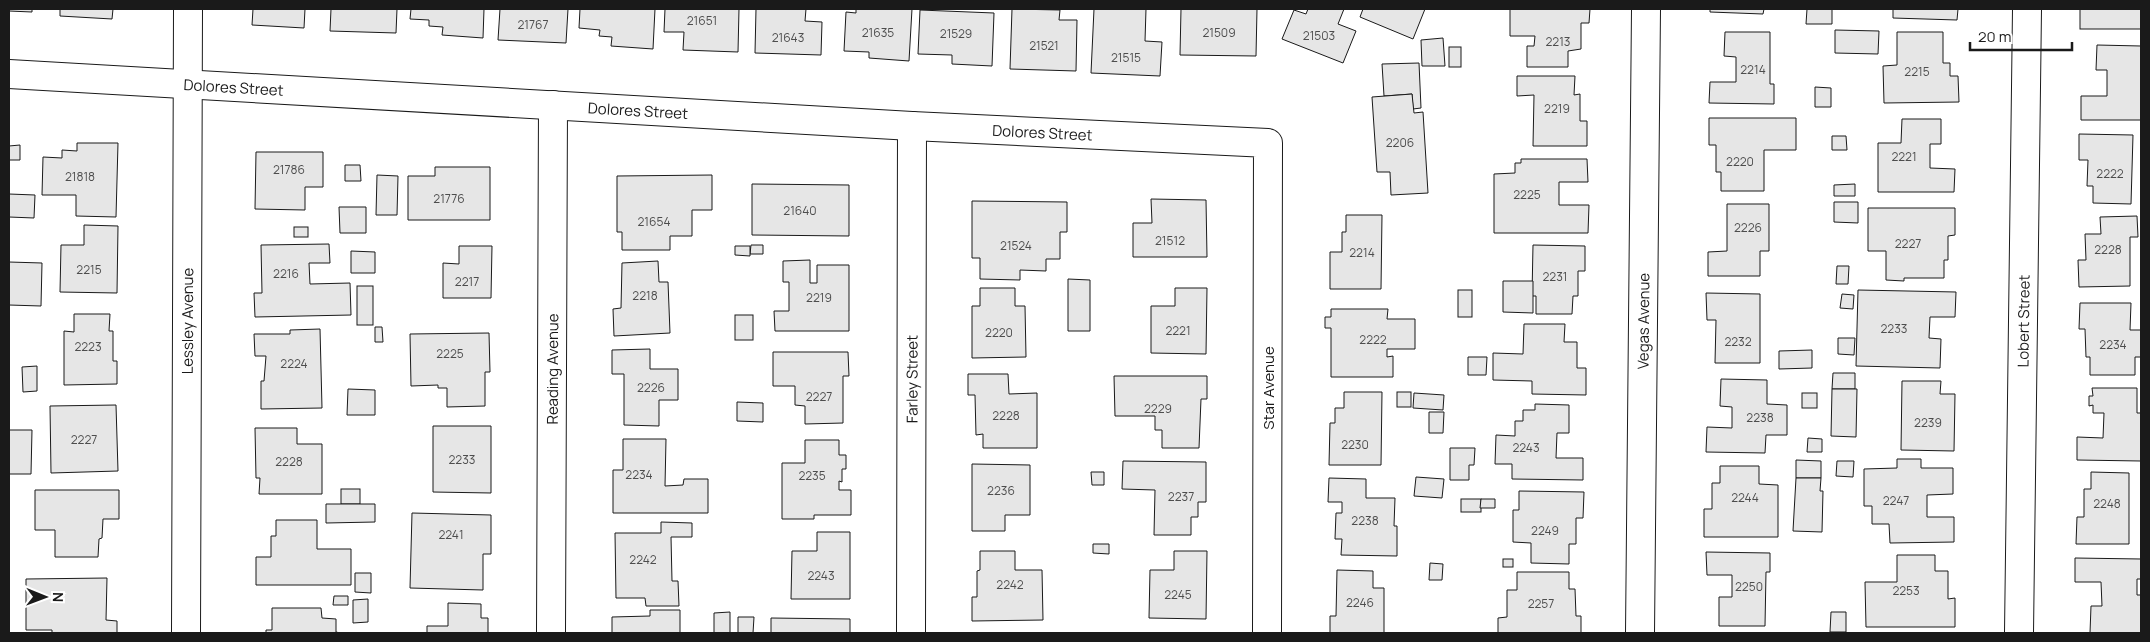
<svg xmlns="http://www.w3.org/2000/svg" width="2150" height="642" font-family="Manrope,sans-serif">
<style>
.building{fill:#e6e6e6;stroke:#1a1a1a}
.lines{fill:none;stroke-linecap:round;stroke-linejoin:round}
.minor-casing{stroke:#1a1a1a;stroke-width:30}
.minor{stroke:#fff;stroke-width:28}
.labels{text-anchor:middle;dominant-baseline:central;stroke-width:4;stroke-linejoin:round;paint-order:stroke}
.number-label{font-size:12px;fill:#4d4d4d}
.street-label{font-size:15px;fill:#1a1a1a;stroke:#fff}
</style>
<rect width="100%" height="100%" fill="#fff"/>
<!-- building -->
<g class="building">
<polygon points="9,9 32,9 32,12 9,11"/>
<polygon points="60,9 113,9 112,19 60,16"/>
<polygon points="253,9 305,9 304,28 252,25"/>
<polygon points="331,9 397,9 396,33 330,31"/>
<polygon points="411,9 484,9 483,38 442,35 443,27 429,26 429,20 410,19"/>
<polygon points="500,9 568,9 566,43 498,40"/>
<polygon points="580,9 655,9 653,49 611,46 612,37 599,36 600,30 579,28"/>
<polygon points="665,9 739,9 738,52 683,50 684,32 664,32"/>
<polygon points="756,9 806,9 805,21 822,22 821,55 755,53"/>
<polygon points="856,9 912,9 909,61 869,58 869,52 844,51 846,12 856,13"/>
<polygon points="1012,9 1060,10 1059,20 1077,20 1076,71 1010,69"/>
<polygon points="1094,9 1146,9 1145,41 1162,42 1160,76 1091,73"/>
<polygon points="1181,9 1257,9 1256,56 1180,55"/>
<polygon points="1308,9 1344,9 1338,24 1356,31 1343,63 1282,39 1294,10 1306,14"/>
<polygon points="1363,9 1425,9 1413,39 1360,17"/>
<polygon points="1510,9 1590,9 1589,23 1581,23 1581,49 1568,51 1568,67 1527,67 1527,46 1534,46 1535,36 1510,36"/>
<polygon points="1710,9 1764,9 1763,14 1710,12"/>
<polygon points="1807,9 1832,9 1832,24 1806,24"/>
<polygon points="1893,9 1958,9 1957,20 1893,18"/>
<rect x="2080" y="9" width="61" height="20"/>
<polygon points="920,10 994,13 992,66 952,64 952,55 918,54"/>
<polygon points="1835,30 1879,31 1878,54 1835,53"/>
<polygon points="1725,32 1770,32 1770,84 1774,84 1774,104 1709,103 1710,82 1736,82 1736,57 1724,56"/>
<polygon points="1897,32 1943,32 1943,63 1950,63 1950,76 1958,76 1959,102 1884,103 1883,66 1897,65"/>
<polygon points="1443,38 1445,66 1422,66 1421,40"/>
<polygon points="2097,45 2141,46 2141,120 2081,120 2081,96 2107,96 2107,70 2096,70"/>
<rect x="1449" y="47" width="12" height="20"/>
<polygon points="1419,63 1421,108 1413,109 1412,94 1384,96 1382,64"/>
<polygon points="1517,76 1575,76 1574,95 1580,94 1580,121 1587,121 1587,146 1533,146 1534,95 1517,96"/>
<polygon points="1815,87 1831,88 1831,107 1815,107"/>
<polygon points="1412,94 1414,113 1423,112 1428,193 1391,195 1390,172 1377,172 1372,97"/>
<polygon points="1709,118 1796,118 1796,150 1764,150 1764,191 1721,191 1721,172 1716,172 1716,145 1709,145"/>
<polygon points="1902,119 1941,119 1941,144 1930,144 1930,168 1955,169 1954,192 1878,192 1878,143 1901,143"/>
<polygon points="2079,134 2133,135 2131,204 2093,203 2093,186 2087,186 2088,160 2079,160"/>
<polygon points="1832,136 1846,136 1847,150 1832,150"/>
<polygon points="77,143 118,143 116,217 76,216 76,195 42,195 43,157 62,158 62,150 77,151"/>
<polygon points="20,145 20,160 9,160 9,146"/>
<polygon points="256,152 323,152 323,187 305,187 305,210 255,209"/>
<polygon points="1521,159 1587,159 1588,182 1559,182 1559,205 1589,205 1588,233 1494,233 1494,174 1515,173 1515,163 1521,163"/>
<polygon points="345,165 360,165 361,181 345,181"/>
<polygon points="435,167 490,167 490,220 408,220 408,176 435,176"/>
<polygon points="377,175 398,176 397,215 376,215"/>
<polygon points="712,175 712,210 692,210 692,236 670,236 670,250 622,250 622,232 617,232 617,176"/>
<polygon points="752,184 849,185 849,236 752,235"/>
<polygon points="1855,184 1855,196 1834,196 1834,185"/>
<polygon points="9,194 35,195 34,218 9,217"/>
<polygon points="1151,199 1206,200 1207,257 1133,257 1133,223 1152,223"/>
<polygon points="972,201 1067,202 1067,232 1060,232 1060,259 1046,259 1046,271 1020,270 1020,280 980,279 980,258 972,258"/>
<polygon points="1834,202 1858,202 1858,223 1834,222"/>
<polygon points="1727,204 1769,204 1769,251 1760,251 1760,276 1708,276 1708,252 1727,251"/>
<polygon points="339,207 366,207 366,233 340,233"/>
<polygon points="1868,208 1955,208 1955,235 1948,236 1948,260 1944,260 1944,278 1904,278 1904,281 1886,280 1886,251 1868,251"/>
<polygon points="1346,215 1382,215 1381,289 1330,289 1330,252 1342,252 1342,232 1346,232"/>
<polygon points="2137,216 2138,237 2130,237 2130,286 2079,287 2078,260 2086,260 2085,234 2101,234 2100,217"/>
<polygon points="84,225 118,226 117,293 60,292 61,245 84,245"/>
<rect x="294" y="227" width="14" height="10"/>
<polygon points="329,244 330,263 309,263 310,284 350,283 351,315 255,317 254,293 262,293 261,245"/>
<polygon points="751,245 763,245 763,254 750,254"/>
<polygon points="1533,245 1585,246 1585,271 1578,271 1578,296 1573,296 1572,314 1536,314 1536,296 1532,296"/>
<polygon points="459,246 492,246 491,298 443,298 443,263 459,264"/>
<polygon points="735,246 750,246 750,256 735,255"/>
<polygon points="351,251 375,252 375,273 351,273"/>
<polygon points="810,260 810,283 817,283 817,265 849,265 849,331 775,331 774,311 789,311 789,282 783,282 783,261"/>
<polygon points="658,261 659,282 668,282 670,333 614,336 613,309 621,308 622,263"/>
<polygon points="9,262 42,263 41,306 9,305"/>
<polygon points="1837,266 1849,266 1848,284 1836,284"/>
<polygon points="1068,279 1090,280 1090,331 1068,331"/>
<polygon points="1503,281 1533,281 1533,313 1503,312"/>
<rect x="357" y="286" width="16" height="39"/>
<polygon points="980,288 1015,288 1015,306 1025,306 1026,357 972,358 972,306 980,306"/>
<polygon points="1175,288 1207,288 1206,354 1151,353 1151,306 1175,306"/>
<rect x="1458" y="290" width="14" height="27"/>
<polygon points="1858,290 1956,292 1955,317 1930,317 1929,338 1941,339 1940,368 1856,366"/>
<polygon points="1706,293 1760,294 1760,363 1715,363 1716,320 1707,320"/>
<polygon points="1842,294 1854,295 1853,309 1840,308"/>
<polygon points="2080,303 2131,303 2130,330 2141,330 2141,357 2135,357 2135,375 2090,375 2090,357 2086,357 2085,329 2079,329"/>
<polygon points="1331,309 1388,309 1387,319 1415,319 1415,349 1387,349 1387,357 1393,356 1393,377 1331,377 1331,328 1325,328 1325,317 1331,317"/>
<polygon points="74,314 110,314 109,331 113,331 113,361 117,361 117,384 64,385 64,331 74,332"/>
<rect x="735" y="315" width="18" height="25"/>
<polygon points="1524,324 1565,324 1564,342 1577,342 1577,368 1586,368 1586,395 1532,394 1532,381 1493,380 1493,353 1523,354"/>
<polygon points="375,327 382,327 383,342 375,342"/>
<polygon points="320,329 322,408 261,409 261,381 264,381 266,356 255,356 254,334 290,334 290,330"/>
<polygon points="489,333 490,372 485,372 485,406 447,407 447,388 438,388 438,385 411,386 410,334"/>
<polygon points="1838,338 1855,338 1854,355 1838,354"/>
<polygon points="650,349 650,369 678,369 678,400 659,400 659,426 624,425 624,374 612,374 612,350"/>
<polygon points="1812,350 1812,368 1779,369 1779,351"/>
<polygon points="773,352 848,352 849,376 843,376 843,423 805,424 805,406 795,405 795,386 773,386"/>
<polygon points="1468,357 1487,357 1486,375 1468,375"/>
<polygon points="37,366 37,391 23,392 22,367"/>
<polygon points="1833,373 1855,373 1855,389 1832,389"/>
<polygon points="968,374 1008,374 1009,394 1037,393 1037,448 983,448 983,434 976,435 975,395 968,395"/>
<polygon points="1114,376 1207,376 1207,399 1201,399 1199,448 1162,448 1162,430 1155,430 1155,416 1115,416"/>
<polygon points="1721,379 1767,380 1767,404 1787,405 1787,435 1766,435 1765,453 1706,452 1707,427 1732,428 1732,407 1720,406"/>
<polygon points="1902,381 1941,381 1940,394 1955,394 1954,451 1901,450"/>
<polygon points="2092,388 2137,388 2137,413 2141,413 2141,461 2077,460 2077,437 2103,438 2104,413 2093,413 2093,405 2089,406 2089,396 2093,396"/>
<polygon points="348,389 375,390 375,415 347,415"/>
<polygon points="1832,389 1857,389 1856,437 1831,436"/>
<polygon points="1344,392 1382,392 1381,465 1329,465 1330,423 1335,423 1335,408 1344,408"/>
<rect x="1397" y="392" width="14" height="15"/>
<polygon points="1414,393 1444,395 1443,410 1413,408"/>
<rect x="1802" y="393" width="15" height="15"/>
<polygon points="737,402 763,403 763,422 737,421"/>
<polygon points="1535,404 1569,405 1569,433 1557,433 1556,458 1583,458 1583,480 1512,479 1512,464 1495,464 1496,435 1515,436 1515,421 1523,421 1523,410 1535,410"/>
<polygon points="116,405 118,471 51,473 50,406"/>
<polygon points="1429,412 1444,412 1443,433 1429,433"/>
<polygon points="433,426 491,426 491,493 433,492"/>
<polygon points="255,428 297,428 297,444 322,444 322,494 259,494 260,478 256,478"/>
<polygon points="9,430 32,430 31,474 9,474"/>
<polygon points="1808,438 1822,439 1822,452 1807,452"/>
<polygon points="623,439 666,439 665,486 683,485 684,479 708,479 708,513 613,513 613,470 623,470"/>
<polygon points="805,440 839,440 839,455 846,455 846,469 842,469 842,482 839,481 839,490 851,490 851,515 814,515 814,519 782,519 782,463 805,463"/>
<polygon points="1450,448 1475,448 1474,465 1469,465 1469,480 1450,480"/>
<polygon points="1897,459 1921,459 1921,468 1953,468 1953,494 1927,495 1927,517 1954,517 1954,542 1890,543 1889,524 1872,524 1872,506 1864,506 1864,469 1897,468"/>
<polygon points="1796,460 1821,461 1821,478 1796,478"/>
<polygon points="1123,461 1206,462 1206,502 1198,502 1198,517 1191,517 1191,535 1154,535 1155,490 1122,489"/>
<polygon points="1837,461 1854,461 1853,477 1836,476"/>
<polygon points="972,464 1030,465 1030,515 1005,515 1005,531 972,531"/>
<polygon points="1720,466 1759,466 1759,484 1778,485 1778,537 1704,537 1704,509 1712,509 1712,483 1720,483"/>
<polygon points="1091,472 1104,472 1104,485 1092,485"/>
<polygon points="2091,472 2129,473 2129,544 2076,544 2077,517 2084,517 2084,489 2091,489"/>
<polygon points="1416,477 1444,479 1442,498 1414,496"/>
<polygon points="1329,478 1366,479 1366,498 1395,498 1394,526 1397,526 1397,556 1341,555 1342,539 1335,539 1336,513 1342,513 1342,502 1328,502"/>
<polygon points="1796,478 1821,478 1820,491 1823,491 1822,532 1793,531"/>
<rect x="341" y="489" width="19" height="15"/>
<polygon points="35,490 119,490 119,519 103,519 102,538 99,539 98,557 55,557 55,530 35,530"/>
<polygon points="1519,491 1584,492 1583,518 1576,518 1576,544 1569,544 1569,564 1531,563 1531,543 1513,542 1513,510 1519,510"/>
<rect x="1461" y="499" width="20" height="13"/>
<polygon points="1481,499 1495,499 1495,508 1480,508"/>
<polygon points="326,504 375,504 375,522 326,523"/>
<polygon points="412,513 491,515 491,554 483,554 483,590 410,588"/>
<polygon points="276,520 317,520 317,549 351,549 351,585 256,585 256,557 271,557 271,536 276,536"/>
<polygon points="661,522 692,523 692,537 671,537 672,581 678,581 679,606 646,606 645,598 616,598 615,533 661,533"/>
<polygon points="817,532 850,532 850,599 791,599 792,551 817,551"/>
<polygon points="1093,544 1109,544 1109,554 1093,553"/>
<polygon points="980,551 1015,551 1015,570 1042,570 1043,620 972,621 972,597 977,597 977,571 980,570"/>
<polygon points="1174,551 1207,551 1206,619 1149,618 1150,570 1174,570"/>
<polygon points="1706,552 1770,553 1770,572 1766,572 1765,626 1719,626 1719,597 1732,597 1732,575 1707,575"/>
<polygon points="1897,555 1935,555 1935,571 1948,571 1948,599 1955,598 1955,627 1866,627 1865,582 1897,582"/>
<polygon points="2075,558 2141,559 2141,579 2137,579 2137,595 2141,595 2141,633 2090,633 2091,606 2102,606 2101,582 2075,582"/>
<rect x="1503" y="559" width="10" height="8"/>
<polygon points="1430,563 1443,564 1442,580 1429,580"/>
<polygon points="1337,570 1373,571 1373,588 1384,588 1384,633 1330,633 1330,616 1336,616"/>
<polygon points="1517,572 1569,572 1569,589 1575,589 1576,616 1581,616 1581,633 1498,633 1498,618 1507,617 1507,590 1517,590"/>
<polygon points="355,573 371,573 371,593 355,592"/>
<polygon points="107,578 106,620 117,621 117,633 52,633 52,630 26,630 26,579"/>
<polygon points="334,596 348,596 348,605 333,605"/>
<polygon points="368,599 368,622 353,623 353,600"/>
<polygon points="448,603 481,604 481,618 488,618 488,633 427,633 427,626 448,626"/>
<polygon points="272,608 321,608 322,618 336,619 336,632 340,633 266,633 266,630 272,630"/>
<polygon points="650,610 680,610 680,633 612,633 612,617 650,616"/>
<polygon points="730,612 730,633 714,633 714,613"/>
<polygon points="1831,612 1846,612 1846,632 1830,632"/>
<polygon points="738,617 754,617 753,633 738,633"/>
<polygon points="771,618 850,619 850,633 771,633"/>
</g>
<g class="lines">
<!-- minor casing -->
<g class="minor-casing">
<g id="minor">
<path id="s1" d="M9,74L912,126L1268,143L1267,633"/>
<path id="s2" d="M186,633L188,9"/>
<path id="s3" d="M551,633L553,105"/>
<path id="s4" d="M911,633L912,126"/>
<path id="s5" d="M1640,633L1646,9"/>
<path id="s6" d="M2019,633L2027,9"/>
</g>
</g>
<!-- minor -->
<use href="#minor" class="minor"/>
</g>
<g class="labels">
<!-- number labels -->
<g class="number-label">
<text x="702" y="20">21651</text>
<text x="533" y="24">21767</text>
<text x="878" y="32">21635</text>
<text x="1219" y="32">21509</text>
<text x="956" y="33">21529</text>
<text x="1319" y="35">21503</text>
<text x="788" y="37">21643</text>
<text x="1558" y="41">2213</text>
<text x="1044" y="45">21521</text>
<text x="1126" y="57">21515</text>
<text x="1753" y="69">2214</text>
<text x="1917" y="71">2215</text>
<text x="1557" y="108">2219</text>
<text x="1400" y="142">2206</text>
<text x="1904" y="156">2221</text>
<text x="1740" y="161">2220</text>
<text x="289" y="169">21786</text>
<text x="2110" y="173">2222</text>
<text x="80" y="176">21818</text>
<text x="1527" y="194">2225</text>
<text x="449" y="198">21776</text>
<text x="800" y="210">21640</text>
<text x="654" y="221">21654</text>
<text x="1748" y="227">2226</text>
<text x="1170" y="240">21512</text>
<text x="1908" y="243">2227</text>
<text x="1016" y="245">21524</text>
<text x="2108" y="249">2228</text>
<text x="1362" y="252">2214</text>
<text x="89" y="269">2215</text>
<text x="286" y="273">2216</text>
<text x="1555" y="276">2231</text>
<text x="467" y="281">2217</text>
<text x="645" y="295">2218</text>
<text x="819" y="297">2219</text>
<text x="1894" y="328">2233</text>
<text x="1178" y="330">2221</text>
<text x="999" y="332">2220</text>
<text x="1373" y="339">2222</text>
<text x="1738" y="341">2232</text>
<text x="2113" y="344">2234</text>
<text x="88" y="346">2223</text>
<text x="450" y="353">2225</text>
<text x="294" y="363">2224</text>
<text x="651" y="387">2226</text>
<text x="819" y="396">2227</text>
<text x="1158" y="408">2229</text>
<text x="1006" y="415">2228</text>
<text x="1760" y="417">2238</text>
<text x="1928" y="422">2239</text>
<text x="84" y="439">2227</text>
<text x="1355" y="444">2230</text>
<text x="1526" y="447">2243</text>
<text x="462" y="459">2233</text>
<text x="289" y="461">2228</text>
<text x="639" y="474">2234</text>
<text x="812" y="475">2235</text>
<text x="1001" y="490">2236</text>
<text x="1181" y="496">2237</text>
<text x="1745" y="497">2244</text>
<text x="1896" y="500">2247</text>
<text x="2107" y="503">2248</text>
<text x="1365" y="520">2238</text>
<text x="1545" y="530">2249</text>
<text x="451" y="534">2241</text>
<text x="643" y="559">2242</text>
<text x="821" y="575">2243</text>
<text x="1010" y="584">2242</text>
<text x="1749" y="586">2250</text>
<text x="1906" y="590">2253</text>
<text x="1178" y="594">2245</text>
<text x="1360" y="602">2246</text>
<text x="1541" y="603">2257</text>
</g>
<!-- street labels -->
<g class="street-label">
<text stroke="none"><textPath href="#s1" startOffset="225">Dolores Street</textPath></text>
<text stroke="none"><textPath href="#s1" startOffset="630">Dolores Street</textPath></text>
<text stroke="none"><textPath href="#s1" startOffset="1035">Dolores Street</textPath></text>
<text stroke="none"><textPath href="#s2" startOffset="312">Lessley Avenue</textPath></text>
<text stroke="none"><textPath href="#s5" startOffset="312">Vegas Avenue</textPath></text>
<text stroke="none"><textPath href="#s6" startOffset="312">Lobert Street</textPath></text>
<text stroke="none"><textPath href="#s3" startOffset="264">Reading Avenue</textPath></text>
<text stroke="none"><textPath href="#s4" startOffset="254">Farley Street</textPath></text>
<text transform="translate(1268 388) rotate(-90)">Star Avenue</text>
</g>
</g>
<!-- border -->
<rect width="2150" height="642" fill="none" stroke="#1a1a1a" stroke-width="20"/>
<!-- north arrow -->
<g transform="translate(45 597) rotate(91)" stroke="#ffffff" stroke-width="4" paint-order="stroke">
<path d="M0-4L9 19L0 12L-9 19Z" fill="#1a1a1a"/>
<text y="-8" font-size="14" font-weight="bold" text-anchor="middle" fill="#1a1a1a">N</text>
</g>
<!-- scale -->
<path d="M1970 42v8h102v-8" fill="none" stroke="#1a1a1a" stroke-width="2.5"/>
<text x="1978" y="42" font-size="15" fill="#1a1a1a" stroke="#ffffff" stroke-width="4" paint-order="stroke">20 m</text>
</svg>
